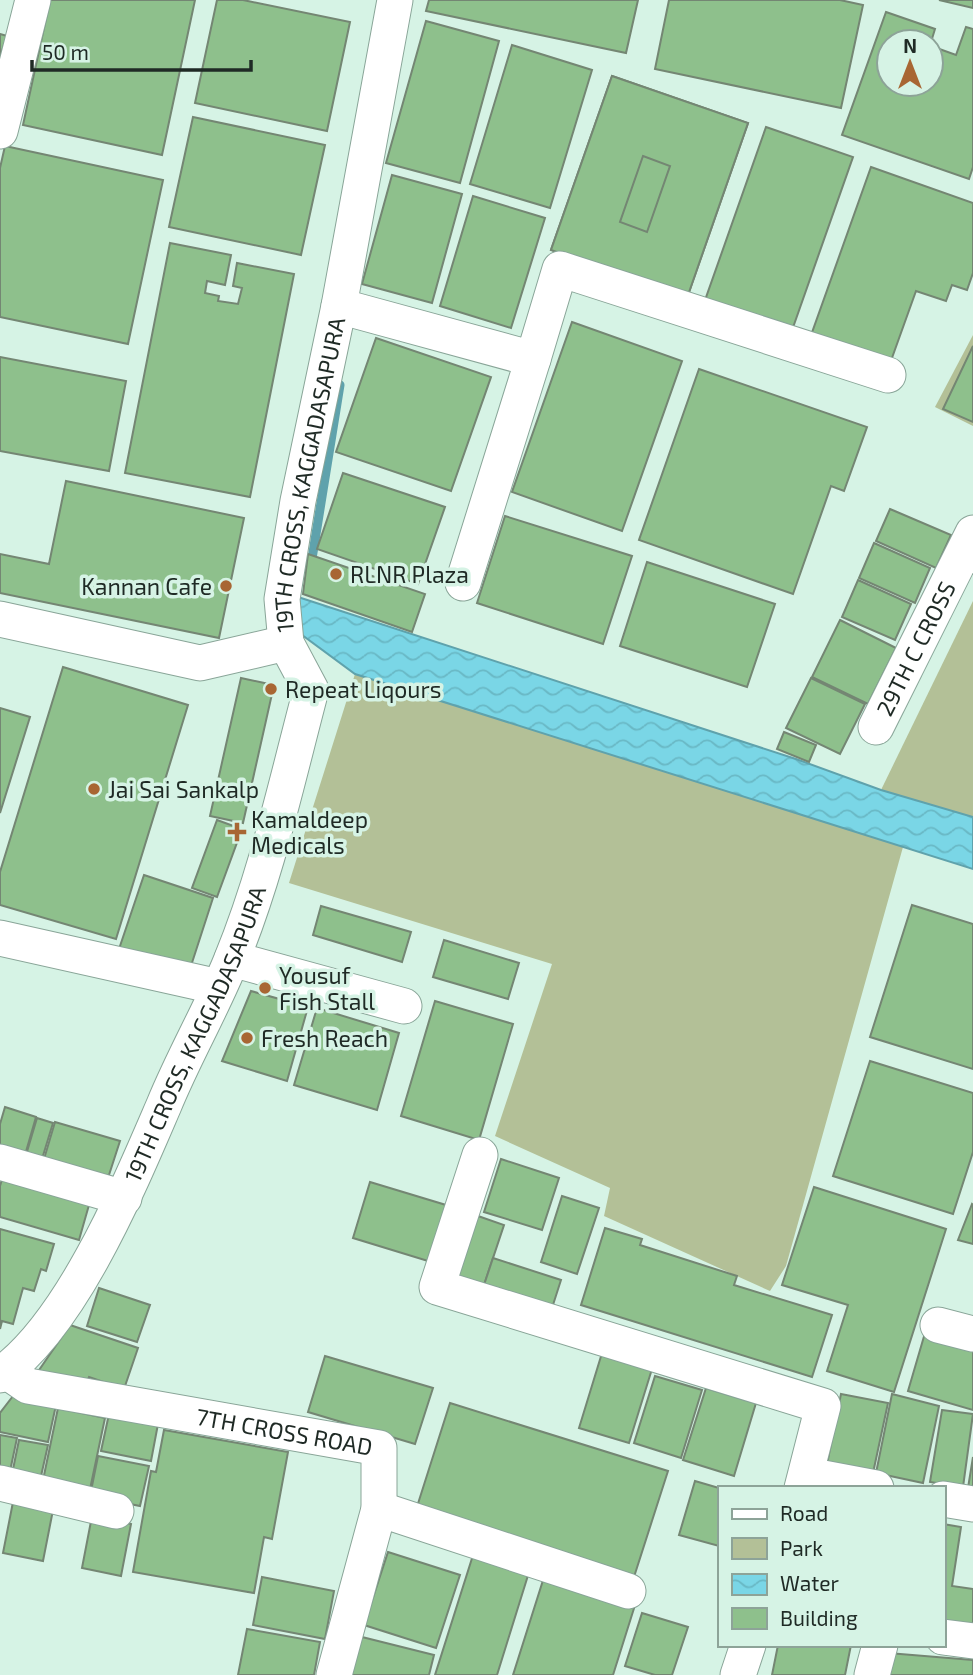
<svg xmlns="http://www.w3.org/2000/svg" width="973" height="1675" font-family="'Exo 2',sans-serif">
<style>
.green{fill:#b3c097}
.water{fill:url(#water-waves);stroke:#5fa2ac;stroke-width:2}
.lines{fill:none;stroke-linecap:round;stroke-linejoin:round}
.stream{stroke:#5fa2ac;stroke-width:9}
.building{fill:#8ec08c;stroke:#748673;stroke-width:2;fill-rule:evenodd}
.minor-casing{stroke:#89a598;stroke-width:37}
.minor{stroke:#fff;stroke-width:35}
.poi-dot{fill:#a86633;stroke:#d6f3e5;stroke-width:2.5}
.labels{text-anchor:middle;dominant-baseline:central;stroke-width:7;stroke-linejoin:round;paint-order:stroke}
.street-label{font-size:23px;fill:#1f2a25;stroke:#d6f3e5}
.poi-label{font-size:23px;fill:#1f2a25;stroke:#d6f3e5;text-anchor:start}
</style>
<defs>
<pattern id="water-waves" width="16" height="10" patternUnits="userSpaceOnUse" patternTransform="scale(1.75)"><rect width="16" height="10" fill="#7ad6e6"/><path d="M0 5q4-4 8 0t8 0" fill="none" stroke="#69b8c5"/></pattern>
</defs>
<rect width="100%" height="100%" fill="#d6f3e5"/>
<!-- green -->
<g class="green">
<polygon points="973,335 973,426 935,407"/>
<polygon points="973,601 973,817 881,790"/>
<polygon points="355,674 903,847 786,1266 770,1291 604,1216 610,1188 495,1136 552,964 289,883"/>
</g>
<!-- water -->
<polygon class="water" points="298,597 796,759 881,790 973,817 973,869 355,674 294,629"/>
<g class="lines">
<!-- stream -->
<polyline class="stream" points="311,565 340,385"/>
</g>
<!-- building -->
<g class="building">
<polygon points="50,0 195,0 162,155 23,125"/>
<polygon points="217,0 243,0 350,22 327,131 195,103"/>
<polygon points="429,0 638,0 626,53 426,11"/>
<polygon points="669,0 840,0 863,5 841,108 655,69"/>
<polygon points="939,0 973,0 973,8"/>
<polygon points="886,12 935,29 931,42 889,42 889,84 931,84 931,46 956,55 966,27 973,29 973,167 969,179 842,135"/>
<polygon points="426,21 499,41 460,183 386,163"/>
<polygon points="0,34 7,36 0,57"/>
<polygon points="512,45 592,70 550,208 470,184"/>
<path d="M612,76L748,123L687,298L551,250ZM643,156L670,166L647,232L620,222Z"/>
<polygon points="612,76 748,123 687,298 551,250"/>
<polygon points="193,117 325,145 301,255 169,227"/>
<polygon points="766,127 853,157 790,336 703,306"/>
<polygon points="5,146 163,180 128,344 0,317 0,168"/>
<polygon points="643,156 670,166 647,232 620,222"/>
<polygon points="871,167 973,203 973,273 967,290 952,285 946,301 916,291 888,369 809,341"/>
<polygon points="392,175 462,194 432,303 362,284"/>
<polygon points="473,196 545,218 511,328 440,306"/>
<polygon points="170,243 231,255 225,285 207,281 205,293 219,296 218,301 238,304 242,288 233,286 237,263 294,274 250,497 125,473"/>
<polygon points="572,322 682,361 622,531 512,492"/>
<polygon points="376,338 491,377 451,491 336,452"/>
<polygon points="973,346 973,422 943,409"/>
<polygon points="0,357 126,381 109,471 0,451"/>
<polygon points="699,369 867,427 844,491 831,486 793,594 639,540"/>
<polygon points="343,473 445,507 418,584 317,549"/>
<polygon points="66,481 244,518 219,638 0,593 0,554 49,564"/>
<polygon points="890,509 951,535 936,568 876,541"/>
<polygon points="505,516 632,556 603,644 477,603"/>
<polygon points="874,543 930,568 915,603 859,578"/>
<polygon points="308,554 425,594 412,632 303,594"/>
<polygon points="647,562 775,604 747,687 620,646"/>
<polygon points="858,580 911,604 895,640 842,617"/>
<polygon points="840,620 896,648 868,704 812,677"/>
<polygon points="63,667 188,705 116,939 0,905 0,872"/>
<polygon points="241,678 274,685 243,823 210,816"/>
<polygon points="811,678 865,704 840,754 786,728"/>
<polygon points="0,708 30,717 0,813"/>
<polygon points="784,732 816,745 809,762 777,749"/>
<polygon points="217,820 242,829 217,897 192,888"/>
<polygon points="144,875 213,898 189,972 119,949"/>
<polygon points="912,905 973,924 973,1069 870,1037"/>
<polygon points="321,906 411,932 402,962 313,935"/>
<polygon points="444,940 519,963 508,999 433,977"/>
<polygon points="251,991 308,1007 287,1081 222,1061"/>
<polygon points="435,1001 513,1024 479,1140 401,1116"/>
<polygon points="317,1008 399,1033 377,1110 294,1085"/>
<polygon points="870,1061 973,1093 973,1152 953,1214 833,1176"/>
<polygon points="5,1107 36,1117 25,1155 0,1147 0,1124"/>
<polygon points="37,1118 53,1123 42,1159 26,1155"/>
<polygon points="55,1122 120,1141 108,1178 44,1159"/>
<polygon points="501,1159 559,1178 542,1230 484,1212"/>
<polygon points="4,1173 91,1198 79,1240 0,1217 0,1186"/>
<polygon points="370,1182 446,1205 428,1261 353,1238"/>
<polygon points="814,1187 946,1229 894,1392 827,1371 848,1305 782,1285"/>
<polygon points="562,1196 599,1208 577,1274 541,1262"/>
<polygon points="972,1204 973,1205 973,1244 958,1240"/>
<polygon points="478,1216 504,1225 484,1285 458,1277"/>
<polygon points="605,1228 642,1239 640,1245 737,1276 734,1285 832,1315 812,1377 581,1305"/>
<polygon points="0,1229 54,1244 46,1271 41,1269 34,1291 23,1288 13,1324 2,1321 0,1329"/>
<polygon points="493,1258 561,1280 552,1308 484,1285"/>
<polygon points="99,1288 150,1305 137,1342 87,1326"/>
<polygon points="70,1325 138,1348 124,1389 89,1377 86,1384 35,1376"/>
<polygon points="925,1333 973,1347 973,1410 908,1391"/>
<polygon points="602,1353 652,1369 629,1443 579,1428"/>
<polygon points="325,1356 433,1388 415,1444 308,1412"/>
<polygon points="655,1376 702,1390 681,1458 634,1443"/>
<polygon points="706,1388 756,1403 734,1476 683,1460"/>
<polygon points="841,1394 888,1403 873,1473 827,1464"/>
<polygon points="892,1394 939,1406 923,1483 876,1473"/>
<polygon points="13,1396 56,1405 48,1442 0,1432 0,1413"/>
<polygon points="450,1403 668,1471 633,1580 415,1513"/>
<polygon points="58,1408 105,1418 89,1494 42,1485"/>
<polygon points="942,1410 973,1414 963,1487 930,1482"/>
<polygon points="109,1414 158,1424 151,1461 101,1451"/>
<polygon points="164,1430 288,1452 272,1539 264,1537 254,1593 133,1572 151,1471 156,1472"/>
<polygon points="0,1435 17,1438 9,1476 0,1474"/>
<polygon points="19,1440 48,1445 39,1485 11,1479"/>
<polygon points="98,1456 149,1466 140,1506 90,1496"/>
<polygon points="973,1457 973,1489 968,1488"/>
<polygon points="695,1481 719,1488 719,1546 679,1535"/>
<polygon points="13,1502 53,1510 43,1561 3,1553"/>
<polygon points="92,1516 131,1524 121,1576 82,1568"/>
<polygon points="943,1524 961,1527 952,1586 973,1589 973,1631 943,1627"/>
<polygon points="388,1552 460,1575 436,1648 364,1625"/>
<polygon points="474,1552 530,1569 497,1675 435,1675"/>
<polygon points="545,1574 636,1602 613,1675 513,1675"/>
<polygon points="262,1577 334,1591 325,1639 253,1625"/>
<polygon points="642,1613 688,1627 672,1675 655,1675 625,1666"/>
<polygon points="247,1629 320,1642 314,1675 238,1675"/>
<polygon points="358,1636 434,1655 429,1675 348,1675"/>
<polygon points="778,1645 851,1645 845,1675 772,1675"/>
<polygon points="888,1653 973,1660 973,1675 886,1675"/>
</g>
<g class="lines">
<!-- minor casing -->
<g class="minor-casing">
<g id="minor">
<polyline points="0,131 33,0"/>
<polyline points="339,306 533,359 560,269 888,375"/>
<polyline points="463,583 533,359"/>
<polyline points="0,619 200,663 286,643"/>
<path id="s1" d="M876,727L973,533"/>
<polyline points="0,938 219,987"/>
<polyline points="232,959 404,1006"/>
<polyline points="480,1155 437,1287 823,1406 802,1488"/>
<polyline points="0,1162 124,1198"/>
<polyline points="938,1325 973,1334"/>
<path id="s2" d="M6,1371L28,1386L379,1448V1509L334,1675"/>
<path id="s3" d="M0,1375C72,1324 129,1186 164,1105C184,1056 211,1010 231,961C267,874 287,780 311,690L286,643L282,599L298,501L339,306L395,0"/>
<polyline points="807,1475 876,1488"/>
<polyline points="0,1483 116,1511"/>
<polyline points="943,1499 973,1504"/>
<polyline points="379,1509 628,1591"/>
<polyline points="943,1637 973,1641"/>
<polyline points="738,1675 748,1645"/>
<polyline points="872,1675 880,1645"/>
</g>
</g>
<!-- minor -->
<use href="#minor" class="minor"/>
</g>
<!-- markers -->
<g class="poi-dot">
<circle cx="336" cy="574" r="7"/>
<circle cx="226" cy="586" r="7"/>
<circle cx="271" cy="689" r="7"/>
<circle cx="94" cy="789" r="7"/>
<path d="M233.5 821.5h7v7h7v7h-7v7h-7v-7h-7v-7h7z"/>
<circle cx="265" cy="988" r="7"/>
<circle cx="247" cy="1038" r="7"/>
</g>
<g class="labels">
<!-- street labels -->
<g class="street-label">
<text stroke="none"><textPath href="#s3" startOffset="985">19TH CROSS, KAGGADASAPURA</textPath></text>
<text stroke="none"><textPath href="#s1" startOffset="88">29TH C CROSS</textPath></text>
<text stroke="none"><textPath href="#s3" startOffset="397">19TH CROSS, KAGGADASAPURA</textPath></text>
<text stroke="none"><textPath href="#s2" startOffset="287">7TH CROSS ROAD</textPath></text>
</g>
<!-- poi labels -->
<g class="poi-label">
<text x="350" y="574">RLNR Plaza</text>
<text x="212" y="586" text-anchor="end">Kannan Cafe</text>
<text x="285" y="689">Repeat Liqours</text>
<text x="108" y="789">Jai Sai Sankalp</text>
<text x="251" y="819">Kamaldeep<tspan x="251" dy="26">Medicals</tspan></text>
<text x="279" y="975">Yousuf<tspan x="279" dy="26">Fish Stall</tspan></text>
<text x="261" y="1038">Fresh Reach</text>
</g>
</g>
<!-- legend -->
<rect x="718" y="1486" width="228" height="161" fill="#d6f3e5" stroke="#8da398" stroke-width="2"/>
<rect x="732" y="1509" width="35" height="10" fill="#ffffff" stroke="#8da398" stroke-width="2"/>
<text x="780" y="1521" font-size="21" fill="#1f2a25">Road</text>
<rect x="732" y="1538" width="35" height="21" fill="#b3c097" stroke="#8da398" stroke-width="2"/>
<text x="780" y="1556" font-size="21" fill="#1f2a25">Park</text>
<rect x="732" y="1574" width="35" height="21" fill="url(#water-waves)" stroke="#8da398" stroke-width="2"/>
<text x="780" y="1591" font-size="21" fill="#1f2a25">Water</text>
<rect x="732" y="1608" width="35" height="21" fill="#8ec08c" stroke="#8da398" stroke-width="2"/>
<text x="780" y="1626" font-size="21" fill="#1f2a25">Building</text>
<!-- north arrow -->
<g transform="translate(910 63)"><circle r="33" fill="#d6f3e5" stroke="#8da398" stroke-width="2"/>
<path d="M0-5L12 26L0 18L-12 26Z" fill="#a86633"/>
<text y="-10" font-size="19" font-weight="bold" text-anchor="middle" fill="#1f2a25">N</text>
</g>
<!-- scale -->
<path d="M32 60v10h219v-10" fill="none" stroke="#1f2a25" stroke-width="3.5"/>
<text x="42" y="60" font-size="21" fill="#1f2a25" stroke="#d6f3e5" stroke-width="5" paint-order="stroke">50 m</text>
</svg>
